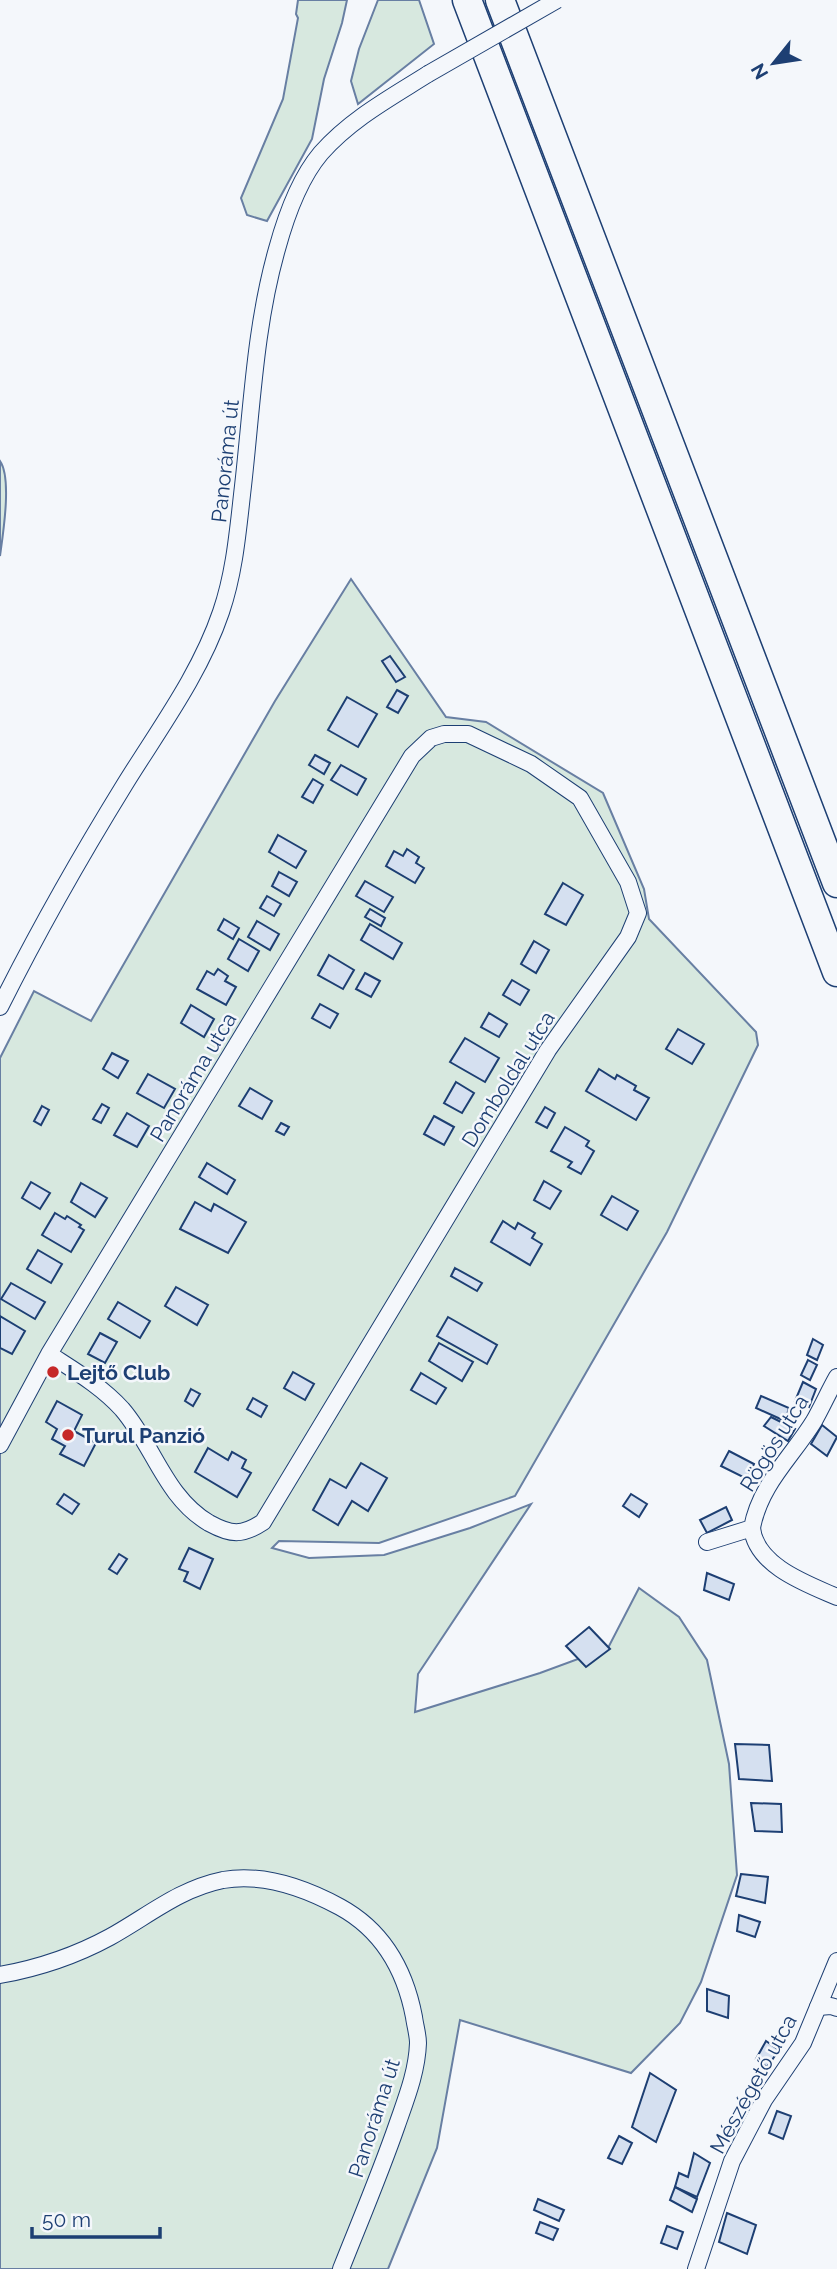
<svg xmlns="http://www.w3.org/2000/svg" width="837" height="2269" font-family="Raleway,sans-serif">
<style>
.green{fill:#d7e8df;stroke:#687fa3;stroke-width:2}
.building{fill:#d5e0f0;stroke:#1d3f73;stroke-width:2}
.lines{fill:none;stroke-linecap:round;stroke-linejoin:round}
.street-casing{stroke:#1d3f73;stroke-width:18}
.highway-casing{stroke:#1d3f73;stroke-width:31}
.street{stroke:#f4f7fb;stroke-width:16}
.highway{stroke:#f4f7fb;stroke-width:28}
.street-bridge-casing{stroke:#1d3f73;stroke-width:18;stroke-linecap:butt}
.street-bridge{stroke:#f4f7fb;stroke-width:16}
.poi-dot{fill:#c62828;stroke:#f4f7fb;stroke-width:2.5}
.labels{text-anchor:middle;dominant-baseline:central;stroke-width:5;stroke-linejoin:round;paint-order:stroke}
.street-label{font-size:21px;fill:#1d3f73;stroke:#f4f7fb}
.poi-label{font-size:21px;font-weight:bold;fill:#1d3f73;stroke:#f4f7fb;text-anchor:start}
</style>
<rect width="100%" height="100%" fill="#f4f7fb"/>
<!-- green -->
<g class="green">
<polygon points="298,0 347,0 342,23 324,79 312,139 267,221 247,215 241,198 283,99 298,18 296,14"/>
<polygon points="378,0 419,0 434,44 358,104 351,81 359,49"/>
<path d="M0,461C12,478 3,534 0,556Z"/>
<polygon points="351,579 446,717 486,722 603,793 644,889 649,919 756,1032 758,1045 667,1232 515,1496 379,1543 279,1541 272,1548 309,1558 384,1555 470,1528 531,1504 418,1674 415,1712 540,1673 608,1648 639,1588 679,1617 707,1660 729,1764 737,1875 701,1982 680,2023 631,2073 460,2020 437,2148 388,2269 0,2269 0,1058 34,991 91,1021 275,701"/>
</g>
<!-- building -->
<g class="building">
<polygon points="390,656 405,677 396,682 382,661"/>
<polygon points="397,690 408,696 398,713 387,707"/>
<polygon points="347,697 377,714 358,747 328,730"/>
<polygon points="315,755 330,763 324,774 309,765"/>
<polygon points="341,765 366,779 357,795 331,780"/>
<polygon points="313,779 323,785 313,803 302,797"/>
<polygon points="278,835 306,851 296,868 269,852"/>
<polygon points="407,849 419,857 416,863 424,868 415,883 386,866 394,851 403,856"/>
<polygon points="279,872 297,882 289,896 272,886"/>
<polygon points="365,881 393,897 384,912 356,896"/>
<polygon points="563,883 583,895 566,925 545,914"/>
<polygon points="267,896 281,904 274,916 260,908"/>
<polygon points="370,909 385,918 381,926 365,917"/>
<polygon points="224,919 239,928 233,939 218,930"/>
<polygon points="257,921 279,934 270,950 248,937"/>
<polygon points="370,924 402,943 393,959 361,940"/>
<polygon points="239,939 259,951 248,971 228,959"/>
<polygon points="534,941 549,950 536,973 521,964"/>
<polygon points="329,955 354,970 343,989 318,975"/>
<polygon points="218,969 228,976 225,981 236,987 226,1005 197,989 207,971 214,975"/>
<polygon points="365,973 380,981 371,997 356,989"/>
<polygon points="512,980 529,990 520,1005 503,995"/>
<polygon points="320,1004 338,1014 330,1028 312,1018"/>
<polygon points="191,1005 214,1019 204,1037 181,1023"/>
<polygon points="489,1013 507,1024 499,1037 481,1027"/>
<polygon points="678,1029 704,1044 692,1064 666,1049"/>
<polygon points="465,1038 499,1058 485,1082 450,1062"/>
<polygon points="112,1053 128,1061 118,1078 103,1069"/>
<polygon points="599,1069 615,1079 617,1075 636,1086 634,1090 649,1098 636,1120 586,1091"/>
<polygon points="148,1074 175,1089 164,1108 137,1093"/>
<polygon points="456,1082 474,1093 462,1113 444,1103"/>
<polygon points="250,1088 272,1101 262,1119 239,1106"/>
<polygon points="102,1104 109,1108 101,1123 93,1119"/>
<polygon points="42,1106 49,1110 41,1125 34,1121"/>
<polygon points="545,1107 555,1113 547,1128 536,1122"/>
<polygon points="127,1113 149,1126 137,1147 114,1135"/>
<polygon points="434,1116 454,1127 444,1145 424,1134"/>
<polygon points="281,1123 289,1127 284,1135 276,1131"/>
<polygon points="565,1127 589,1141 586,1146 594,1151 581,1174 568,1167 572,1162 551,1151"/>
<polygon points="207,1163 235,1180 227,1194 199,1177"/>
<polygon points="544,1181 561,1191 550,1209 534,1200"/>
<polygon points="31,1182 50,1193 40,1209 22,1198"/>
<polygon points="81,1183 107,1198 95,1217 71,1202"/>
<polygon points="612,1196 638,1211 627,1230 601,1215"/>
<polygon points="195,1202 211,1211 214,1204 246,1222 228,1253 180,1229"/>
<polygon points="55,1213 65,1219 67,1216 81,1225 79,1227 84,1230 71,1252 42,1235"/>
<polygon points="503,1221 515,1229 518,1223 535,1233 532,1238 542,1244 530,1265 491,1242"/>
<polygon points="38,1250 62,1264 51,1283 27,1269"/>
<polygon points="455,1268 482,1283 477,1291 451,1276"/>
<polygon points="11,1283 45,1302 35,1319 1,1299"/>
<polygon points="176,1287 208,1305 197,1325 165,1306"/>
<polygon points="118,1302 150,1321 140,1338 108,1319"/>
<polygon points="0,1316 25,1331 12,1354 0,1348"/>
<polygon points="448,1317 497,1345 487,1364 437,1336"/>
<polygon points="100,1333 117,1342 105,1363 88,1354"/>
<polygon points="813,1339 823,1345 817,1360 807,1355"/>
<polygon points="439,1343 473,1362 462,1381 429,1361"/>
<polygon points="808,1360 817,1365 810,1380 801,1375"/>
<polygon points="293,1372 314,1384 305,1400 284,1388"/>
<polygon points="421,1373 446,1388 436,1404 411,1390"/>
<polygon points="803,1382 816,1389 809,1407 795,1401"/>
<polygon points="191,1389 200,1394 193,1406 185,1401"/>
<polygon points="761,1396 789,1408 785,1421 756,1408"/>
<polygon points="253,1398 267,1406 261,1417 247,1409"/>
<polygon points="57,1401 82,1415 74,1431 96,1443 84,1466 60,1454 65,1446 52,1439 57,1429 46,1422"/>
<polygon points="771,1417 795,1429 788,1441 764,1426"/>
<polygon points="822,1425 837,1437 827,1456 811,1444"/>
<polygon points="208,1448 228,1460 232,1452 246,1460 242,1468 251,1473 237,1497 195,1472"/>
<polygon points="729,1451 754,1464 747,1479 721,1466"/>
<polygon points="361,1463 387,1478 368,1511 352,1501 338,1525 313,1510 330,1479 346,1488"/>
<polygon points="64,1494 79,1504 72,1514 57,1504"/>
<polygon points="631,1494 647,1504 639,1517 623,1506"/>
<polygon points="726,1507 732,1520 707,1533 700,1520"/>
<polygon points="189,1548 213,1559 200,1589 184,1581 188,1572 179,1569"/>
<polygon points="119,1554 127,1559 117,1574 109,1569"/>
<polygon points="707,1573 734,1584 729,1600 704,1590"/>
<polygon points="589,1627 610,1649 586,1667 566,1646"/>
<polygon points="735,1744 769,1745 772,1781 739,1779"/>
<polygon points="751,1803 781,1804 782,1832 755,1831"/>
<polygon points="741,1874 768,1877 765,1903 736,1896"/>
<polygon points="739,1915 760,1922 755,1937 737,1931"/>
<polygon points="707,1989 729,1996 728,2018 707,2011"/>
<polygon points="766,2041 779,2050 767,2067 756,2059"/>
<polygon points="650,2073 676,2090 656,2142 632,2127"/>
<polygon points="777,2111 791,2116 783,2139 769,2133"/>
<polygon points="619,2136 632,2143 622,2164 608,2158"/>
<polygon points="694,2153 710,2163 697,2197 675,2187 679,2173 688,2177"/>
<polygon points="675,2187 697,2199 692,2212 670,2200"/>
<polygon points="538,2199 564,2210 559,2221 534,2210"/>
<polygon points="727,2213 756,2225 747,2254 719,2242"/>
<polygon points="540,2222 558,2229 553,2240 536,2233"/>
<polygon points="667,2226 683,2232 677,2249 661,2243"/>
</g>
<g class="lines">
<!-- street casing -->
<g class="street-casing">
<g id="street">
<path d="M0,1007C38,931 80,857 125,784C159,729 200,674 221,612C235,571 238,529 243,486C252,407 255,326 277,249C286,216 299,179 321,153C351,119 390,98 428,74"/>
<path d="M0,1445L49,1354L412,756L431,738L444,734H468L531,764L580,798L628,882L638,913L628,937L548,1050L263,1522C242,1536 231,1535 209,1523C165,1497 154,1446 122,1409C101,1386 75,1371 49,1354"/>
<path d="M752,1528C756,1566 807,1584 837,1597"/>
<path d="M707,1542L752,1528C760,1484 792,1457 814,1421C822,1407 829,1391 837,1377"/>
<path d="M0,1975C39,1968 75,1956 110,1937C148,1916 179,1889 223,1880C263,1873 305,1888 340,1907C382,1930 405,1970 414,2017C415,2025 418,2035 418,2043C417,2072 406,2099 397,2125C380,2174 360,2221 341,2269"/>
<polyline points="818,2007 831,2006 837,2008"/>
<polyline points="696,2269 732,2161 764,2100 803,2043 837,1961"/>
</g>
</g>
<!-- highway casing -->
<g class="highway-casing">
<g id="highway">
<polyline points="467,0 837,972"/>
<polyline points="500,0 837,883"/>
</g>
</g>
<!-- street -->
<use href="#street" class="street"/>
<!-- highway -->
<use href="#highway" class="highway"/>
<!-- street-bridge casing -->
<g class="street-bridge-casing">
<polyline id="street-bridge" points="428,74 557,0"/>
</g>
<!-- street-bridge -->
<use href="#street-bridge" class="street-bridge"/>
</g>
<!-- markers -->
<g class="poi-dot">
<circle cx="53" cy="1372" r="7"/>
<circle cx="68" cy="1435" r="7"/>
</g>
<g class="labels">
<!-- street labels -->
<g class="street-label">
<text transform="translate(225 461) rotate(-84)">Panoráma út</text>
<text transform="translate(193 1077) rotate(-59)">Panoráma utca</text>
<text transform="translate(508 1079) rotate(-58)">Domboldal utca</text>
<text transform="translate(774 1443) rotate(-58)">Rögös utca</text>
<text transform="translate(753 2084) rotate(-61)">Mészégető utca</text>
<text transform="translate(374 2118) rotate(-72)">Panoráma út</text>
</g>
<!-- poi labels -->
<g class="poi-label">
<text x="67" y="1372">Lejtő Club</text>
<text x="82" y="1435">Turul Panzió</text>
</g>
</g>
<!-- north arrow -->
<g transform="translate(774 63) rotate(240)" stroke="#f4f7fb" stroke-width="5" paint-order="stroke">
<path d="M0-5L12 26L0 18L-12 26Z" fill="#1d3f73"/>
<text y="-10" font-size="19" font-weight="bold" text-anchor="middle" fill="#1d3f73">N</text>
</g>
<!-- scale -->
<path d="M32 2227v10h128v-10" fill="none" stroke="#1d3f73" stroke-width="3.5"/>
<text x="42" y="2227" font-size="21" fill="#1d3f73" stroke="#f4f7fb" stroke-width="5" paint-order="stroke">50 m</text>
</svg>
